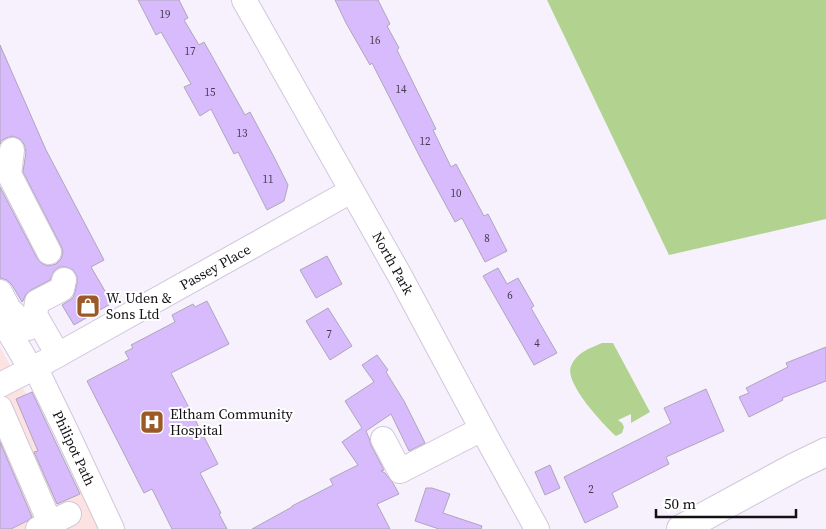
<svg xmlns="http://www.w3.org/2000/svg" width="826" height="529" font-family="'Source Serif 4',serif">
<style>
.commercial{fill:#fde2e2}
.green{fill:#b1d38f}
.building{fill:#d8bbfc;stroke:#aea6b9}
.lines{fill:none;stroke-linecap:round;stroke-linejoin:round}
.minor-casing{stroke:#d0c7db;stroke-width:26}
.major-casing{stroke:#d0c7db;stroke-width:30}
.minor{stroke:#fff;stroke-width:24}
.major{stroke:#fff;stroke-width:28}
.labels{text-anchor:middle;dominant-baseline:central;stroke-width:4;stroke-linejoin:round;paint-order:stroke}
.number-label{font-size:11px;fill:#443b50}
.street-label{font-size:14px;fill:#131016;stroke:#fff}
.poi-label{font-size:14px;fill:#131016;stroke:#fff;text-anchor:start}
</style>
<rect width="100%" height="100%" fill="#f6f1fd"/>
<!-- commercial -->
<polygon class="commercial" points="0,347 101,529 0,529"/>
<!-- green -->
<g class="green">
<polygon points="547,0 826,0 826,219 669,255"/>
<path d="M602,343H613L650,412L631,423V414L618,420L622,423L624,427L622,433L616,436C603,424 564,383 571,366C576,353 590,348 602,343Z"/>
</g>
<!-- building -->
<g class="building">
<polygon points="138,0 179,0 188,18 184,20 199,45 204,42 245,115 250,112 274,157 288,185 284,201 267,210 238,152 234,154 211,109 200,116 184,87 191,84 161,32 156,35"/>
<polygon points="335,0 378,0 390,24 387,26 399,48 397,50 436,129 433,130 451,167 456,164 484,216 488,214 507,251 485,262 462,218 455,222 422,161 372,63 370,65 346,23"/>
<polygon points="0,45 46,150 104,260 91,267 112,303 74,325 62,305 73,298 75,292 77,283 77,276 73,270 66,267 59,267 54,271 50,280 31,290 26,294 23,301 22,302 12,285 7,280 0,278 0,187 37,258 41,263 48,266 56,264 61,259 63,252 61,246 23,172 26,152 24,144 20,139 13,136 6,138 1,141 0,144"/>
<polygon points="327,256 342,284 316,298 300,270"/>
<polygon points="498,268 507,284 518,278 534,306 531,308 557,353 534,365 483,276"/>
<polygon points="207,301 229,344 171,373 218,464 200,473 221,513 219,514 227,529 172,529 152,489 144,493 87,381 129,359 125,352 133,348 131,345 175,322 172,315 193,304 195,307"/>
<polygon points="328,308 352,346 330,360 306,321"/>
<polygon points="826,347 826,381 782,398 783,400 749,417 739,397 749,393 746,388 788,367 786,363"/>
<polygon points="377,355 388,370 386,372 404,401 425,443 409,451 391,414 366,431 369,438 371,445 384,470 381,471 385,473 393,483 399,494 377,504 390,529 252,529 292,507 292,506 333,485 330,479 358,465 342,442 362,428 345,401 374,382 362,365"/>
<polygon points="706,389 724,431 666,457 669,464 612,493 618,507 585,523 564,477 671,423 664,408"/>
<polygon points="32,392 80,494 57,504 34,452 38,451 16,399"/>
<polygon points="0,442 32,517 27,521 11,529 0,529"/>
<polygon points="550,465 560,488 545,495 535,472"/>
<polygon points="426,488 432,488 450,494 443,513 482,526 481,529 439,529 415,521"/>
</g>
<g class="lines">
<!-- minor casing -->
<g class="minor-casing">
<g id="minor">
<polyline points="244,0 400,276 482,429 537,529"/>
<polyline points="12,150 9,174 49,252"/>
<polyline points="0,292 9,309 28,328"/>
<polyline points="0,322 9,332 31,369"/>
<polyline points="58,355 35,315 37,302 62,289 64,280"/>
<polyline points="35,367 67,433 112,529"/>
<polyline points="0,385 47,361 351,191"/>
<polyline points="0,408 50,523"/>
<polyline points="383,439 400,471 482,429"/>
<polyline points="38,529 69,514"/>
</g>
</g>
<!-- major casing -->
<g class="major-casing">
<polyline id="major" points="681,529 795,467 826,452"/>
</g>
<!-- minor -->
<use href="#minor" class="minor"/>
<!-- major -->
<use href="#major" class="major"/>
</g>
<!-- icons -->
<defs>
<g id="shop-square" transform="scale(1.25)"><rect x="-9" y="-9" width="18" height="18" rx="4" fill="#9c5928" stroke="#fff"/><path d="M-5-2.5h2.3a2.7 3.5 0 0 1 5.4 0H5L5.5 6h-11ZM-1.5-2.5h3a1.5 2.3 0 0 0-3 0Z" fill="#fff"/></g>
<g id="hospital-square" transform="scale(1.25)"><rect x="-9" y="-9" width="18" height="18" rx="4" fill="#9c5928" stroke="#fff"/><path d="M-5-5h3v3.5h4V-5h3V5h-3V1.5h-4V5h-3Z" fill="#fff"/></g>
</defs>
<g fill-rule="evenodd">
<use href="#shop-square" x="88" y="306"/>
<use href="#hospital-square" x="152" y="422"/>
</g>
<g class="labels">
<!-- number labels -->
<g class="number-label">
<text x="165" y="14">19</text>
<text x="375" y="40">16</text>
<text x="190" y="51">17</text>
<text x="401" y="89">14</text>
<text x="210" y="92">15</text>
<text x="242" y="133">13</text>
<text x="425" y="141">12</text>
<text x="268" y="179">11</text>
<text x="456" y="193">10</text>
<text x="487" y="238">8</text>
<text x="510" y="295">6</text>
<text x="329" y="334">7</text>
<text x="537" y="343">4</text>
<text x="591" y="489">2</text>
</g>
<!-- street labels -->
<g class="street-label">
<text transform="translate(393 263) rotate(61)">North Park</text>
<text transform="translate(215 267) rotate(-29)">Passey Place</text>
<text transform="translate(74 448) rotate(65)">Philipot Path</text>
</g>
<!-- poi labels -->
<g class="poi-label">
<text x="106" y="298">W. Uden &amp;<tspan x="106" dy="16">Sons Ltd</tspan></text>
<text x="170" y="414">Eltham Community<tspan x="170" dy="16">Hospital</tspan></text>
</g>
</g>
<!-- scale -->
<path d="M656 509v8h140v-8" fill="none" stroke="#131016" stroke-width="2.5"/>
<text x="664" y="509" font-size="15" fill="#131016" stroke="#ffffff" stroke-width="4" paint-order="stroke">50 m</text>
</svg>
